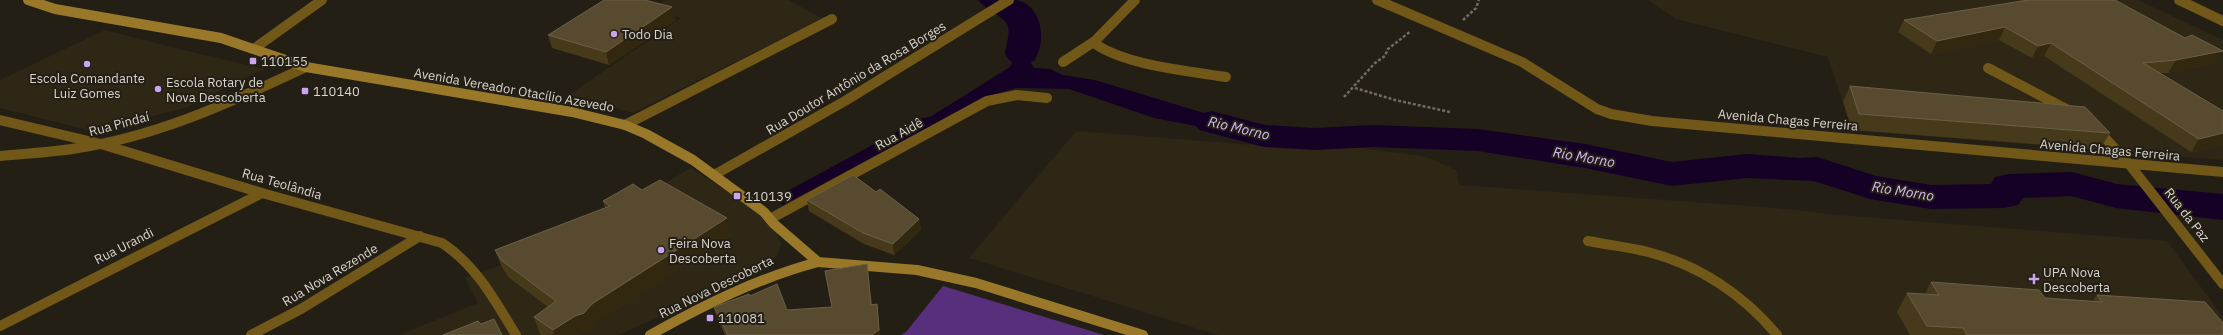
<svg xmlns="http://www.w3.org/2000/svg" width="2223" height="335" font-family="'IBM Plex Sans',sans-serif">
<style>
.built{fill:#2e2716}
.forest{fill:#582f7d}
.water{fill:#150126}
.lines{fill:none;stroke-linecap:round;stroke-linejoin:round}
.river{fill:#150126;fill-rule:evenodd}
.path{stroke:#706b63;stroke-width:2.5;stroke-dasharray:3 2;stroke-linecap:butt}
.service{stroke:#715718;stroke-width:10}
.minor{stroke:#715718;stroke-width:10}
.tertiary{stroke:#715718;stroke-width:10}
.secondary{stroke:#997829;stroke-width:10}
.wall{fill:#473a1b}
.shaded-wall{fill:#322810}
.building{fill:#574a2e;stroke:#6b6047}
.poi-dot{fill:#c8a6ef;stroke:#241f15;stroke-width:1.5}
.labels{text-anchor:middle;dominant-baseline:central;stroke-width:4;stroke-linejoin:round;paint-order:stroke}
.poi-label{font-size:13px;fill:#d8d4ce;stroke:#241f15;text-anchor:start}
.street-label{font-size:13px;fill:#d8d4ce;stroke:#241f15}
.water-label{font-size:14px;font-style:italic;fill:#d6b8fa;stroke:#241f15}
</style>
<rect width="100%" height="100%" fill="#241f15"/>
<!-- built -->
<g class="built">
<polygon points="667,0 788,0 822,18 633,113 569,95 681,18 647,8"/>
<polygon points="1648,0 2138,0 2223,40 2223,160 1852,130 1828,57 1676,19"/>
<polygon points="105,30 171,47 264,69 185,108 92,131 0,108 0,80"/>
<polygon points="1076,131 1267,146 1267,142 1321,143 1416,155 1430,158 1456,170 1459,185 1776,208 1838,215 2167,241 2223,317 2223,335 1218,335 969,258"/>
<polygon points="691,168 746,204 765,219 777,233 781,244 778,254 766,269 742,281 618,335 399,335 478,303 465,278 556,245"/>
</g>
<!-- forest -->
<polygon class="forest" points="943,286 1104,335 901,335 906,332"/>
<!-- water -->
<path class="water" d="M1018,4C1036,21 1027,27 1026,48C1026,55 1031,62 1034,68L1050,69L1063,75L1095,80L1263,131L1265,139L1154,118L1069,89L1016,88L986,97L783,205L773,199L922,118L930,117L1010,67L1018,48L1020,30L1016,21L1004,11Z"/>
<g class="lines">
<!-- river -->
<g class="river">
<path d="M978,0C990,0 1004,0 1016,0C1043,5 1047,42 1034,61L1022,64L1010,61L1005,54C1006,46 1010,34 1008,26C1007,19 984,8 978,0Z"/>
<polygon points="1212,111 1265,125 1314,128 1373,125 1478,129 1585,144 1672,162 1747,154 1800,158 1817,157 1876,176 1931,185 1991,184 1995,177 2009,174 2072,172 2117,184 2223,194 2223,220 2116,208 2071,196 2023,198 2018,205 2004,208 1931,209 1870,199 1814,181 1747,178 1672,186 1585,168 1478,151 1373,147 1314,150 1264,147 1199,130 1193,122 1199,114"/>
</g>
<!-- path -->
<g class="path">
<polyline points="1463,20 1476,8 1479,0"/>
<polyline points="1355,88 1395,100 1450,112"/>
<polyline points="1344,97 1375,63 1385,56 1388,49 1411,31"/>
</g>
<!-- service -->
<g class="service">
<polyline points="1988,68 2070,111"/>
<polyline points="2097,129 2129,164"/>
<path d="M1588,241C1608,245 1628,247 1648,252C1699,265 1744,295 1777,335"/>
</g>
<!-- minor -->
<g class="minor">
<polyline points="2179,0 2223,21"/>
<path d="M1095,41L1094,43C1124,65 1188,71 1226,77"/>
<polyline points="255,48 322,0"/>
<polyline points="1063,62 1095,41 1135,0"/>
<path d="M0,120L101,144L262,193L442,243C477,266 495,301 516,335"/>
<polyline points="625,125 832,19"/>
<path d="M0,156C30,153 61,152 90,146C165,133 238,99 306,67"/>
<polyline points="2129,164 2223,284"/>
<polyline points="770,219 987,101 1017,95 1047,98"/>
<polyline points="0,326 262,193"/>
<polyline points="251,335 301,309 420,236"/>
</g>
<!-- tertiary -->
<g class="tertiary">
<polyline points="1377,0 1522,62 1597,109 1611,114 1652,121 2223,172"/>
<polyline points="714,175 845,101 1009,0"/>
</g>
<!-- secondary -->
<g class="secondary">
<polyline points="28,0 55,9 221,38 306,67 572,112 625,125 646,134 693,160 764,212 774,224 818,262 917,270 976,283 1143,335"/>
<path d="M650,335C704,305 758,278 818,262"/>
</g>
</g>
<!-- wall -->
<g class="wall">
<polygon points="2028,0 2215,63 2168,73 2160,73 2223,111 2223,144 2191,152 2044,56 2032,58 1999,40 1931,54 1898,32 1904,20"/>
<polygon points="676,20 609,65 552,48 548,35"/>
<polygon points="1850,86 2110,133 2100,149 1852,130 1843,102"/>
<polygon points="642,190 731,235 599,320 590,330 581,332 577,335 542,335 540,334 534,317 548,307 508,277 502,267 495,250 605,208 603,201"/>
<polygon points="876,192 919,219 921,230 894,255 864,244 809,211 807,200"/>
<polygon points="867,264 872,305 877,304 880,335 725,335 717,318 714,307 750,296 787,310 832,307"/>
<polygon points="1931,282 2045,298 2093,301 2097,295 2223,335 1910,335 1897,312 1907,293 1925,294"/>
</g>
<!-- shaded-wall -->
<g class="shaded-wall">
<polygon points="672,7 676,20 609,65 606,52"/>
<polygon points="2005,27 1999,40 1931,54 1937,41"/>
<polygon points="2051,43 2044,56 2032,58 2038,46"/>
<polygon points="2223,51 2215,63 2168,73 2176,60"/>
<polygon points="2223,133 2223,144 2191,152 2199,139"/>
<polygon points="727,218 731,235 599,320 590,330 581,332 577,335 554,335 553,330"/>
<polygon points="919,219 921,230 894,255 893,244"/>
<polygon points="877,304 880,335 872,335"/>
</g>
<!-- building -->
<g class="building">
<polygon points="604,0 645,0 672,7 606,52 548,35"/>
<polygon points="2028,0 2115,0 2185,38 2192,35 2223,51 2176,60 2143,63 2223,111 2223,133 2199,139 2051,43 2038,46 2005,27 1937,41 1904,20"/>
<polygon points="1850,86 2085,107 2110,133 1859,114"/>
<polygon points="853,175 876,192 880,189 919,219 893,244 863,233 807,200"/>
<polygon points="660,180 727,218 593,303 584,313 575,316 553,330 534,317 556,301 501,260 495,250 610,206 603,201 633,184 642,190"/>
<polygon points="867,264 871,305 877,304 879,330 872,335 728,335 714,307 749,294 750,296 777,284 787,310 832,307 825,271"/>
<polygon points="1931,282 2039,290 2045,298 2102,302 2097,295 2205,302 2223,323 2223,335 1967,335 1963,328 1927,326 1907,293 1939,295"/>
<polygon points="494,319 502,335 443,335 478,321 481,324"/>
</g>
<!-- markers -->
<g class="poi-dot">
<circle cx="614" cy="34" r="4"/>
<rect x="249" y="57" width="8" height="8" rx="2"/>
<circle cx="87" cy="64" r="4"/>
<circle cx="158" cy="89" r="4"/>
<rect x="301" y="87" width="8" height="8" rx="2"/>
<rect x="733" y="192" width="8" height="8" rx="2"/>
<circle cx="661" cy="250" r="4"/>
<path d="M2032 273h4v4h4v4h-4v4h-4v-4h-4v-4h4z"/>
<rect x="706" y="314" width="8" height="8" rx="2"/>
</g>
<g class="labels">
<!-- poi labels -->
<g class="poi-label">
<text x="622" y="34">Todo Dia</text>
<text x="261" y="61">110155</text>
<text x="87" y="78" text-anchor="middle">Escola Comandante<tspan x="87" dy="15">Luiz Gomes</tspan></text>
<text x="166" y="82">Escola Rotary de<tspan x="166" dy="15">Nova Descoberta</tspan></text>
<text x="313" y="91">110140</text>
<text x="745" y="196">110139</text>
<text x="669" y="243">Feira Nova<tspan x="669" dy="15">Descoberta</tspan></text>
<text x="2043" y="272">UPA Nova<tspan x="2043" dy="15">Descoberta</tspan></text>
<text x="718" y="318">110081</text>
</g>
<!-- street labels -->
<g class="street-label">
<text transform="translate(856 78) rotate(-31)">Rua Doutor Antônio da Rosa Borges</text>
<text transform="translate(514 90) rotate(10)">Avenida Vereador Otacílio Azevedo</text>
<text transform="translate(1788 120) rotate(5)">Avenida Chagas Ferreira</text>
<text transform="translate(119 124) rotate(-15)">Rua Pindaí</text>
<text transform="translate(899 134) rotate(-29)">Rua Aidê</text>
<text transform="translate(2110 150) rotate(5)">Avenida Chagas Ferreira</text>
<text transform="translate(282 184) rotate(16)">Rua Teolândia</text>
<text transform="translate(2187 215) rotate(52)">Rua da Paz</text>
<text transform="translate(124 246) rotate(-27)">Rua Urandi</text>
<text transform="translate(330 275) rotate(-31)">Rua Nova Rezende</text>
<text transform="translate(716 287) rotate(-26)">Rua Nova Descoberta</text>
</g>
<!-- water labels -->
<g class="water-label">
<text transform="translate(1239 128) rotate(13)">Rio Morno</text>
<text transform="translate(1584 157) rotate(10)">Rio Morno</text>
<text transform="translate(1903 191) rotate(9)">Rio Morno</text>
</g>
</g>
</svg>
